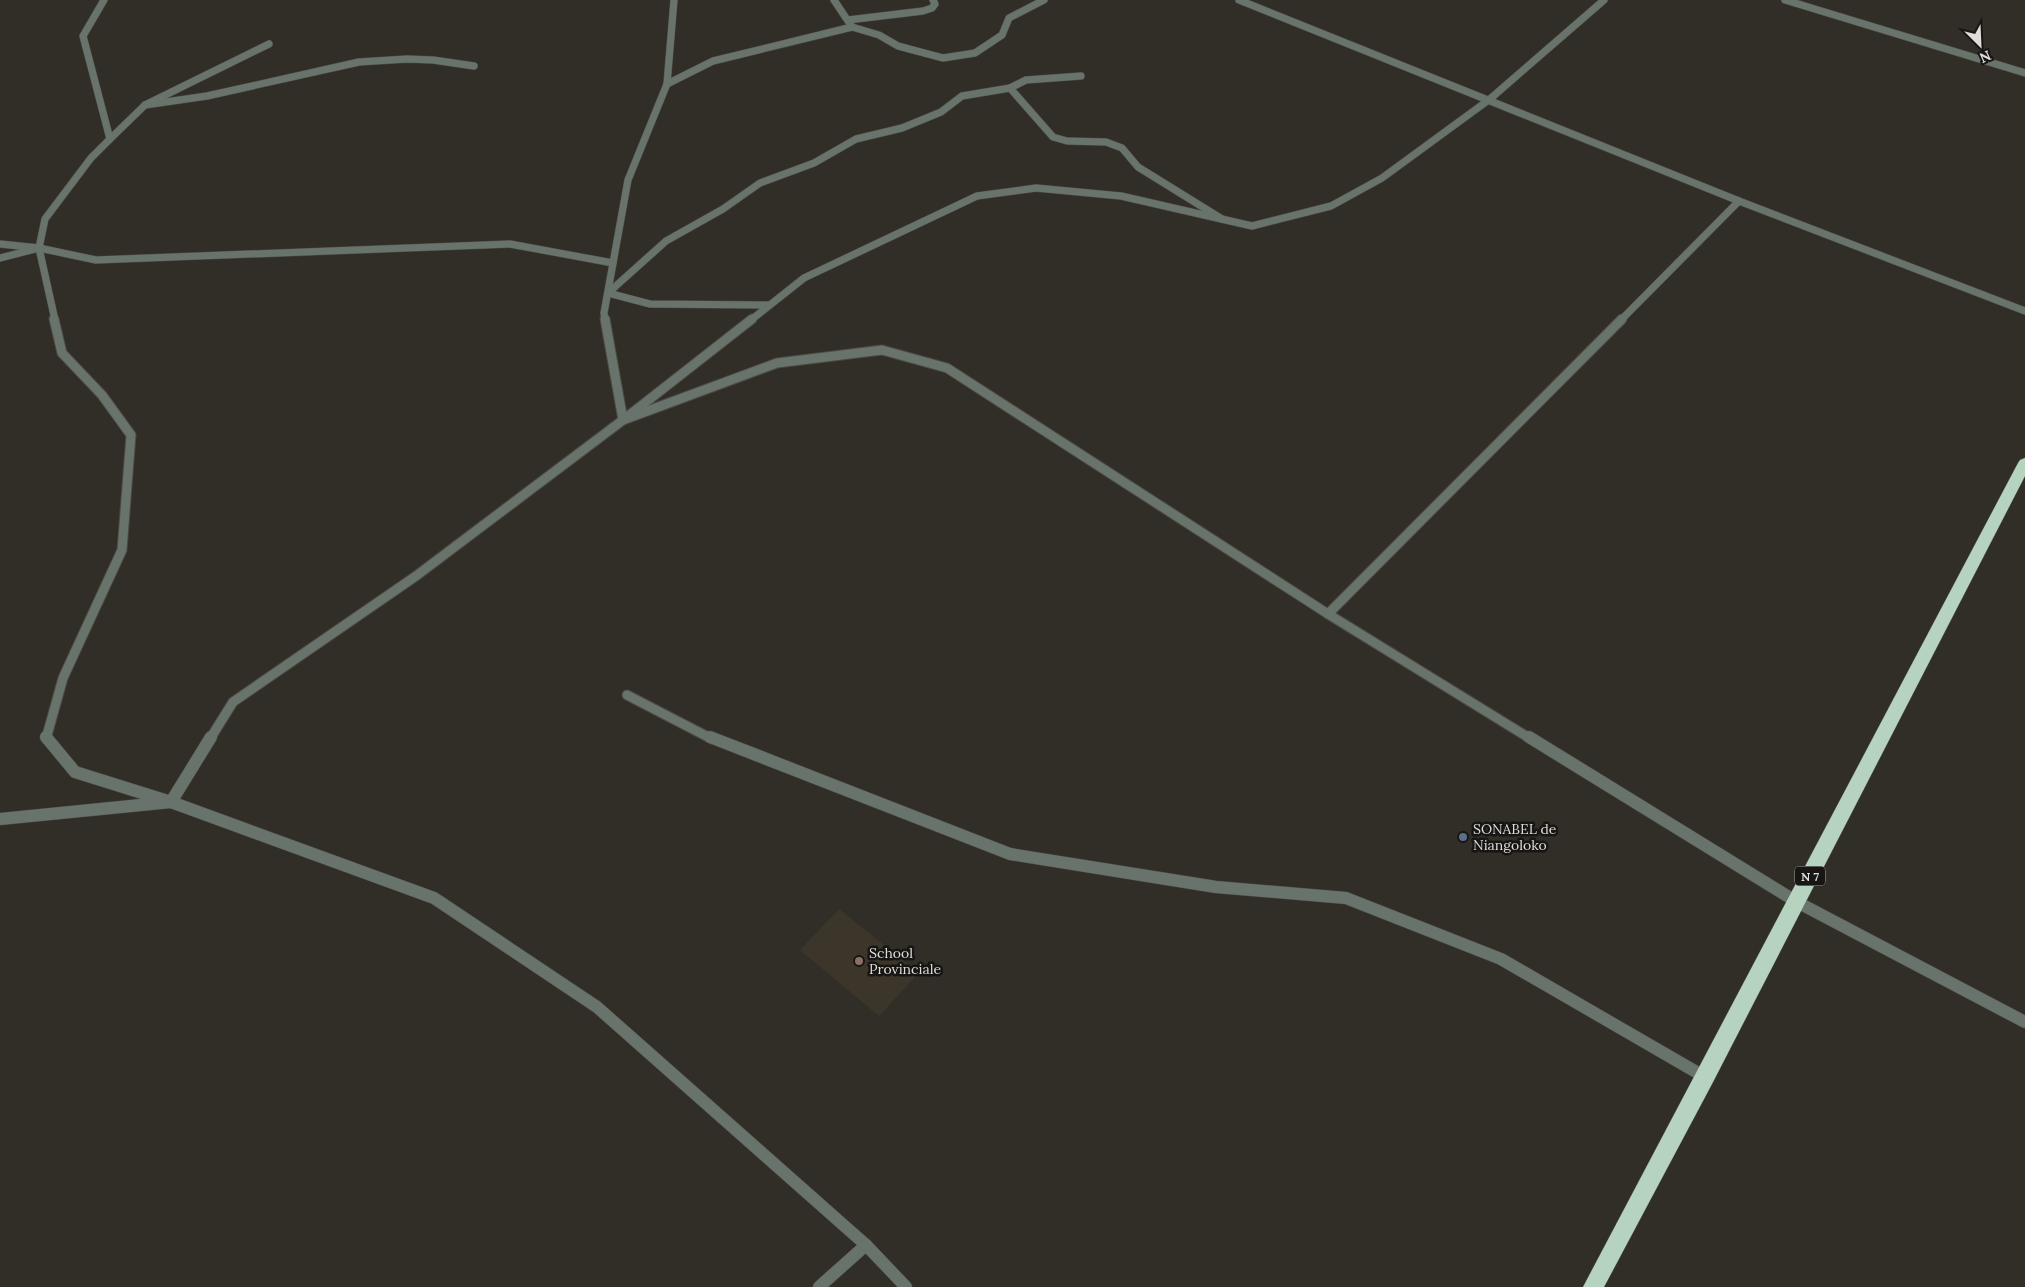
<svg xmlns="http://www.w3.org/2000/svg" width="2025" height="1287" font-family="Lora,serif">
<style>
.built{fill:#3c352a}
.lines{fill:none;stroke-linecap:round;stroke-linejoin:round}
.lane-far2-casing{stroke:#4d4a44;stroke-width:8}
.lane-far1-casing{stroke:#4d4a44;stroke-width:11}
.lane-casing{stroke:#4d4a44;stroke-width:13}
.street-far2-casing{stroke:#4d4a44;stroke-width:8}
.street-far1-casing{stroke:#4d4a44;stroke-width:11}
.street-casing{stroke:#4d4a44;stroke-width:13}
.highway-casing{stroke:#4d4a44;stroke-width:1}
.lane-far2{stroke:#67736b;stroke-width:7}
.lane-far1{stroke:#67736b;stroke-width:9}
.lane{stroke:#67736b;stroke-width:12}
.street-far2{stroke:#67736b;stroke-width:7}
.street-far1{stroke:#67736b;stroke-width:9}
.street{stroke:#67736b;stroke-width:12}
.highway{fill:#b5d3bf;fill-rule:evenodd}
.service-dot{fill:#5c6f8a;stroke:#181614;stroke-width:2}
.education-dot{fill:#8d6e63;stroke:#181614;stroke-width:2}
.labels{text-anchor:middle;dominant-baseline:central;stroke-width:5;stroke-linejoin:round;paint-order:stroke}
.shield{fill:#181614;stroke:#a3a19e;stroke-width:1}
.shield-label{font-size:12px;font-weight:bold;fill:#dfdcd9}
.poi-label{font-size:14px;fill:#dfdcd9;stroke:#181614;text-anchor:start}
</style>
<rect width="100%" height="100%" fill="#312e28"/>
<!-- built -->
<polygon class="built" points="839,909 919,973 879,1016 800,950"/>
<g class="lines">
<!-- lane-far2 casing -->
<g class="lane-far2-casing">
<g id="lane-far2">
<polyline points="834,0 852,27 879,35 898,46 943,58 975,53 1002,35 1009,18 1044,0"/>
<polyline points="848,20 923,11 932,8 935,4 933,0"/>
<polyline points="667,84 713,61 852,27"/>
<polyline points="1010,88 1053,137 1067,141 1106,142 1122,148 1138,167 1222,219"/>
<polyline points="145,105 207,96 359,62 407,59 433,60 474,66"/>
<polyline points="110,139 145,105 269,44"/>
<polyline points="0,244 39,248"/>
<polyline points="608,293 666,241 723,209 760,183 814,163 856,139 902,128 941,112 962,96 1010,88 1026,80 1081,76"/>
</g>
</g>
<!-- lane-far1 casing -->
<g class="lane-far1-casing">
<polyline id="lane-far1" points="627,695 712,739"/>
</g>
<!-- lane casing -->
<g class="lane-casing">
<g id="lane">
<polyline points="710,737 1010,854 1216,887 1346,898 1501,959 1705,1077"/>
<polyline points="819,1287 866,1245"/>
</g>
</g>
<!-- street-far2 casing -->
<g class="street-far2-casing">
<g id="street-far2">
<polyline points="1239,0 1739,201 2025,311"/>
<polyline points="1785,0 2025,73"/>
<polyline points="0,258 39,248 96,260 510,244 613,263"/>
<polyline points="608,293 650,304 769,305"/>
<polyline points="55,320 39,248 45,219 91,158 110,139 83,36 104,0"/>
<polyline points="605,320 604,313 628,180 667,84 674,0"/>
<polyline points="751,320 804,278 977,196 1036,188 1121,196 1252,226 1331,206 1382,178 1490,99 1604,0"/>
<polyline points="1621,320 1739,201"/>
</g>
</g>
<!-- street-far1 casing -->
<g class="street-far1-casing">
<g id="street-far1">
<polyline points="605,319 623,420 752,319"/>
<polyline points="46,739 63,678 122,550 131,435 102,395 62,353 54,319"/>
<polyline points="210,739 233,702 416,576 623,420 777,363 882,350 947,368 1328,614"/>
<polyline points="1531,739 1328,614 1622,319"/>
</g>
</g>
<!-- street casing -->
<g class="street-casing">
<g id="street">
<polyline points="46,737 75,772 171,802 211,737"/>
<polyline points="1529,737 1797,902 2025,1022"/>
<polyline points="0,819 171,802 434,898 597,1007 866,1245 906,1287"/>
</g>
</g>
<!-- highway casing -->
<g class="highway-casing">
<polygon id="highway" points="2025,458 2025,476 1712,1084 1604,1287 1583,1287 2018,463 2020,460"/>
</g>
<!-- lane-far2 -->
<use href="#lane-far2" class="lane-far2"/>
<!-- lane-far1 -->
<use href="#lane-far1" class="lane-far1"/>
<!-- lane -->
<use href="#lane" class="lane"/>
<!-- street-far2 -->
<use href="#street-far2" class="street-far2"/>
<!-- street-far1 -->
<use href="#street-far1" class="street-far1"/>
<!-- street -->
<use href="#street" class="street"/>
<!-- highway -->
<use href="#highway" class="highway"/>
</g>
<!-- markers -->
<circle class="service-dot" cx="1463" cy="837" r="5"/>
<circle class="education-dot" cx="859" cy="961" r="5"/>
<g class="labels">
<!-- shield labels -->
<rect class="shield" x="1795" y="866.5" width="30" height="19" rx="4"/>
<g class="shield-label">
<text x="1810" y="876">N 7</text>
</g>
<!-- poi labels -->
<g class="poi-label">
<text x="1473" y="829">SONABEL de<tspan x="1473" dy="16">Niangoloko</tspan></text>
<text x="869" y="953">School<tspan x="869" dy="16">Provinciale</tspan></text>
</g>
</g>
<!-- north arrow -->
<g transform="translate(1980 45) rotate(156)" stroke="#181614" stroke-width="4" paint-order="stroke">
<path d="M0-4L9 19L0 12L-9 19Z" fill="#dfdcd9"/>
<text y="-8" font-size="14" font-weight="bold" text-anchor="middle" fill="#dfdcd9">N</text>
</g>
</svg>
